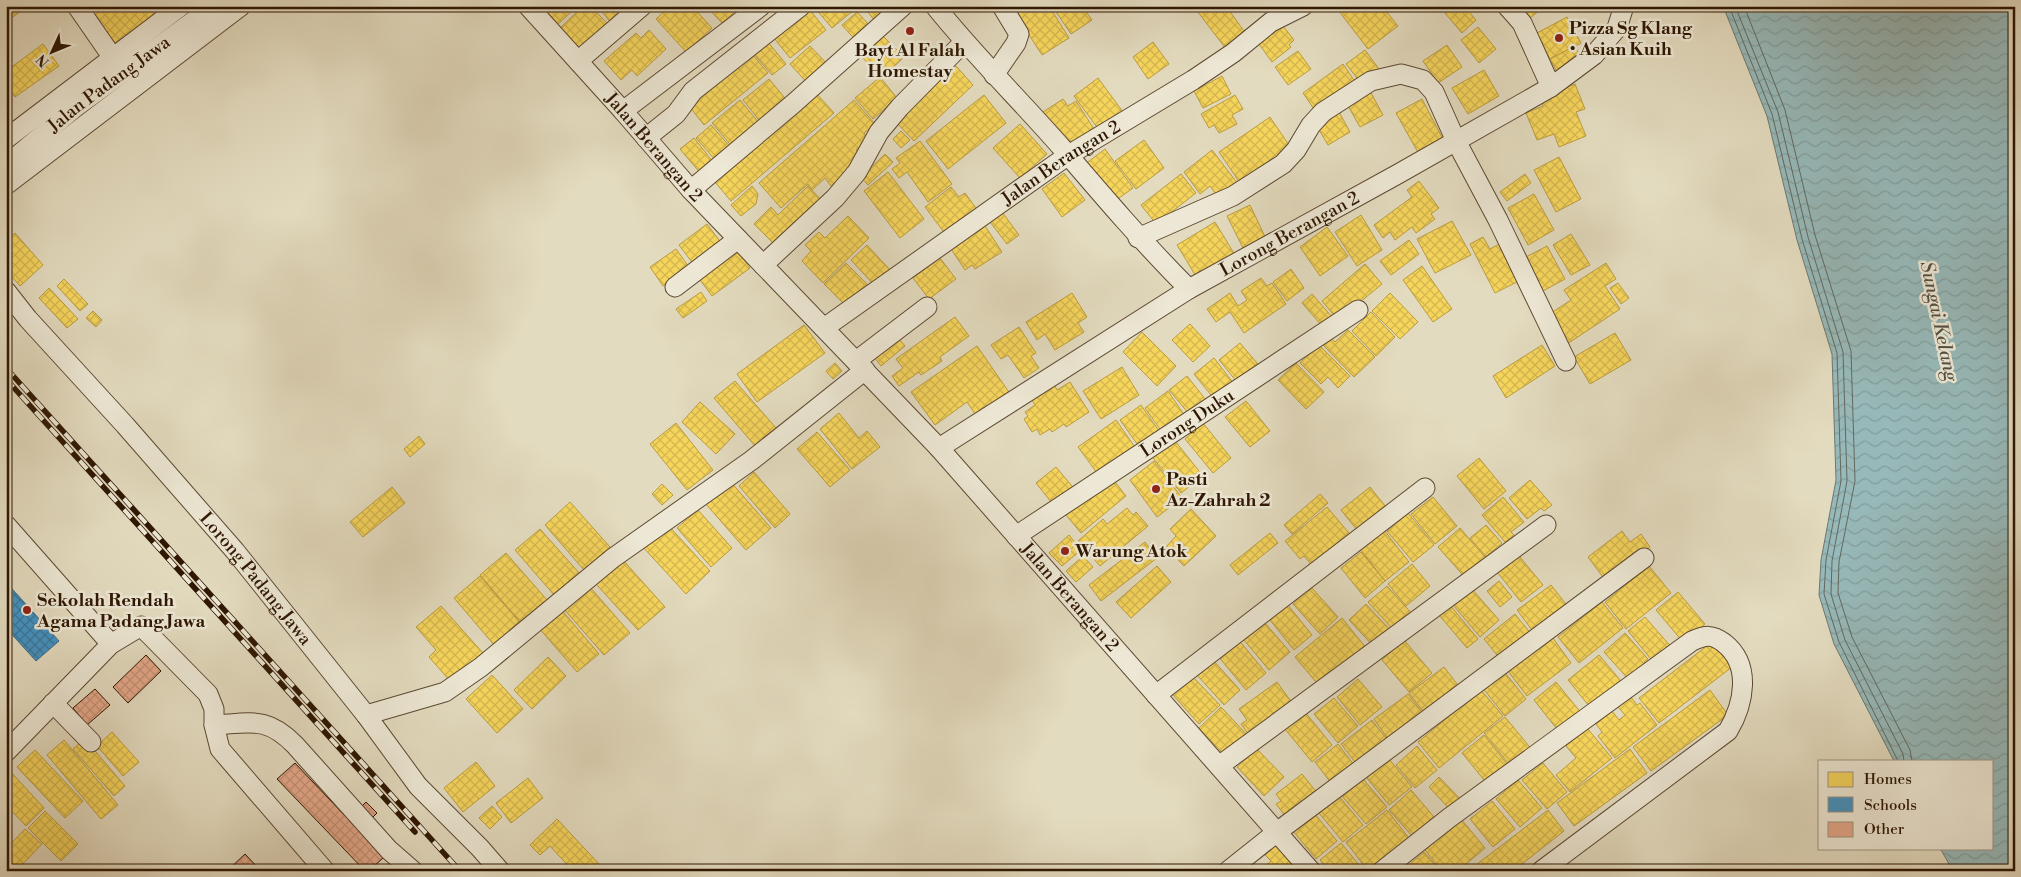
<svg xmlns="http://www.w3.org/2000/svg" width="2021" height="877" font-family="'Libre Bodoni',serif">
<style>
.water{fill:url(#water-waves);stroke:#6d7870}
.homes{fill:url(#homes-cross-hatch);stroke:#ba9c41}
.schools{fill:url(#schools-cross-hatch);stroke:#3d6e89}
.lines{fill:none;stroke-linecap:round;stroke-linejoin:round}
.shore{stroke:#63685e;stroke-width:1}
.building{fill:url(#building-cross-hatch);stroke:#2f1703}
.minor-casing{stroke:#5c4832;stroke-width:21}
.minor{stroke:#ede8d5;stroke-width:19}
.rail-casing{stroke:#2f1703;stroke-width:5.5}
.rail{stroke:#ede8d5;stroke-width:4;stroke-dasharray:11;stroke-linecap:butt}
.poi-dot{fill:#8f2418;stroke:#ede8d5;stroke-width:2}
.labels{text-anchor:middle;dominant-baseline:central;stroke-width:5;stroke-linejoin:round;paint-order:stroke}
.poi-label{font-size:18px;font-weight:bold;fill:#2f1703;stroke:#ede8d5;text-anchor:start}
.street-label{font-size:18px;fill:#2f1703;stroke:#ede8d5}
.water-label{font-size:19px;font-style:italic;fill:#535043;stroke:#ede8d5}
</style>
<defs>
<pattern id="water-waves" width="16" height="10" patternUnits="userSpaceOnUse" patternTransform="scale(1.25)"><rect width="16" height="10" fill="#97b9b9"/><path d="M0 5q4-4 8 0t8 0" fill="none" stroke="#829e9d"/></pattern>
<pattern id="homes-cross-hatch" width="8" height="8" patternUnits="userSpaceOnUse" patternTransform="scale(1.25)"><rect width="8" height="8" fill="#f6d55c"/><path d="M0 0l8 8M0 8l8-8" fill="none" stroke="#d3b64e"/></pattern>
<pattern id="schools-cross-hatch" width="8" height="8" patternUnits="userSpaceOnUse" patternTransform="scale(1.25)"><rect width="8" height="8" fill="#4393c3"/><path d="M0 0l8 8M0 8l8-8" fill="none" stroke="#38779c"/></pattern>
<pattern id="building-cross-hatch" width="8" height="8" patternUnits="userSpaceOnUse" patternTransform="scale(1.25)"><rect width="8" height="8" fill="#e4a88a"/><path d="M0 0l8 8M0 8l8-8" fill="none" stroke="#c49075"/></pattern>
</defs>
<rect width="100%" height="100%" fill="#e3dbbf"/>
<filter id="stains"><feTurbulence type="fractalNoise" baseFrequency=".004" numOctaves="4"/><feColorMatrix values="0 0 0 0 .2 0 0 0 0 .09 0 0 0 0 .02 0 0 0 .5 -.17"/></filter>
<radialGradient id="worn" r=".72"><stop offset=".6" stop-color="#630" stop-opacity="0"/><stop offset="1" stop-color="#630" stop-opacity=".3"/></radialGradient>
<!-- water -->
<polygon class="water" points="1723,6 2015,6 2015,871 1953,871 1940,848 1992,848 1992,761 1894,761 1834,644 1819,595 1821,560 1836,480 1832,354 1797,240 1767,116"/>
<!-- homes -->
<g class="homes">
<polygon points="6,6 28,6 6,22"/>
<polygon points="106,6 160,6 163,10 129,39 125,34 115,43 93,17"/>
<polygon points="542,6 578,6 558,24"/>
<polygon points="583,6 590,6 611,27 584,53 560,28"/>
<polygon points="597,6 634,6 613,25"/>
<polygon points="670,6 692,6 712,28 686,52 656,19"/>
<polygon points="706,6 741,6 722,23"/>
<polygon points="817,6 859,6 832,28 815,8"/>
<polygon points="863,6 882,7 892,6 879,26"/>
<polygon points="1019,6 1049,6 1069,38 1042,55 1013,10"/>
<polygon points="1052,6 1082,6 1092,20 1071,34"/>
<polygon points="1206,6 1226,6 1249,38 1229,53 1198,12"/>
<polygon points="1335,6 1382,6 1398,26 1368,49"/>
<polygon points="1451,6 1464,6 1476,20 1462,33 1444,12"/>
<polygon points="1521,6 1545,6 1530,18"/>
<polygon points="809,9 826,30 790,58 774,38"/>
<polygon points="857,12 874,30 859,44 842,25"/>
<polygon points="1567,17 1581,43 1550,59 1537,33"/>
<polygon points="1283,26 1294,40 1289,45 1291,47 1272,62 1259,44"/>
<polygon points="1478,27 1496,49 1479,63 1461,40"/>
<polygon points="649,30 666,49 637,76 632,70 621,80 604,61 636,33 641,38"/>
<polygon points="882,35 904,57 882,78 860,55"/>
<polygon points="767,41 786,64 772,75 753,53"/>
<polygon points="1153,42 1169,64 1148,79 1133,57"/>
<polygon points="43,44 59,66 15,97 6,85 6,71"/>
<polygon points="1447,45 1462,67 1438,83 1423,61"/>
<polygon points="810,46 830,67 810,86 790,64"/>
<polygon points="1575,46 1581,59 1557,72 1550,59"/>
<polygon points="1365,50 1379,69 1360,82 1346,64"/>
<polygon points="1298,51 1311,69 1288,85 1275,67"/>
<polygon points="752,54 768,73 704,125 689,106"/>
<polygon points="1343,64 1356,83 1316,112 1303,93"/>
<polygon points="956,66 973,85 914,141 896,122"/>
<polygon points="1484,70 1499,96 1468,114 1452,88"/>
<polygon points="1222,76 1231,94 1203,108 1194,91"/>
<polygon points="880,77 897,98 873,119 855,98"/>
<polygon points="1098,78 1126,116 1102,134 1074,96"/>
<polygon points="769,79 789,103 763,125 743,100"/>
<polygon points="1575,84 1585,109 1576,112 1586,136 1559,147 1554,134 1537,140 1526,113 1543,106 1540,98"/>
<polygon points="1370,91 1383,115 1360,127 1347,104"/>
<polygon points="816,93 834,113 731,201 714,181"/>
<polygon points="984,95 1006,123 948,169 926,141"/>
<polygon points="1235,95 1243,109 1232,115 1237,124 1219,133 1214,125 1209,128 1201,114"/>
<polygon points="1063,99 1068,106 1076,101 1096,132 1069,150 1043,112"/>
<polygon points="1422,99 1445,143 1420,156 1396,113"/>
<polygon points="740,100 760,124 734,149 712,123"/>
<polygon points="854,100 875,124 864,133 869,139 856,150 863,158 831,186 825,178 812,190 808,184 781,208 759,183"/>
<polygon points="1338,110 1350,132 1328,145 1315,123"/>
<polygon points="1270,117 1291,148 1240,183 1219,152"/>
<polygon points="1020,124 1047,154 1020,178 993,148"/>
<polygon points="711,125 732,149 717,162 696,138"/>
<polygon points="901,131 910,140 901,148 893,139"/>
<polygon points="694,138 714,163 701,174 680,149"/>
<polygon points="1144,140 1164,168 1136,189 1115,161"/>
<polygon points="920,141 952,184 928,202 907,172 899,178 892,169 900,163 896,158"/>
<polygon points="1105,149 1133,188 1112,203 1084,165"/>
<polygon points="1212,150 1238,184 1219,198 1210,186 1200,194 1184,172"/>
<polygon points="885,154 893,162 868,185 861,177"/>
<polygon points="1559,157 1581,199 1556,212 1534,170"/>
<polygon points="888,172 924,219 900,238 864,191"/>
<polygon points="1064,173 1085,200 1062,217 1042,189"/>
<polygon points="1181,174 1196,193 1156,224 1141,205"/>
<polygon points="1525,174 1531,183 1507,201 1500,192"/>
<polygon points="1419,181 1439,208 1431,214 1435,219 1416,233 1412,227 1395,240 1390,232 1383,238 1374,225 1412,197 1407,190"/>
<polygon points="752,186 758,194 756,204 741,216 731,205"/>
<polygon points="808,186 825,204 778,248 754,224 771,207 778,215"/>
<polygon points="951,187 959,197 965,193 978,211 946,235 925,207"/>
<polygon points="1534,194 1554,230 1528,245 1508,208"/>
<polygon points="1250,205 1268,243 1246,254 1227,216"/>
<polygon points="1002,212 1019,235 1007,244 990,222"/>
<polygon points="1361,215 1382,250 1357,266 1335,232"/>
<polygon points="848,216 869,238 823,283 802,261 811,251 805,245 819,232 825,238"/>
<polygon points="1452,221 1471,255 1435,273 1417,239"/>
<polygon points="1215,222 1235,255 1197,278 1177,245"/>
<polygon points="707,224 722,244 694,265 679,245"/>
<polygon points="985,226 1002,252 975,269 972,265 965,270 951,249"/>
<polygon points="1327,227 1348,256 1320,276 1300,247"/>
<polygon points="15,233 43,265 20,286 6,270 6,240"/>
<polygon points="1571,234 1590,265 1571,275 1553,245"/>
<polygon points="1483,237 1490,249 1499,244 1519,281 1495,293 1470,244"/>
<polygon points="1409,240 1419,254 1391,275 1380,261"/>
<polygon points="867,245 891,271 875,286 851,260"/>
<polygon points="1547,246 1565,279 1543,291 1524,258"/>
<polygon points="735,248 750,268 712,296 697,276"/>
<polygon points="676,249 689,267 663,286 650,267"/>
<polygon points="940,258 956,279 929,299 913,278"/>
<polygon points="846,263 868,285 847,307 824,284"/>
<polygon points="1606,263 1616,279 1605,286 1620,309 1567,344 1548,315 1571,300 1564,290"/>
<polygon points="1365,264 1382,284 1338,320 1322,301"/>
<polygon points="1422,266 1452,309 1433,322 1403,280"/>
<polygon points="1291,269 1304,288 1287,301 1273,282"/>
<polygon points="1261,278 1267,286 1272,283 1286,304 1244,333 1230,312 1216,322 1207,309 1230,293 1238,306 1247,300 1241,291"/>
<polygon points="64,279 88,304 80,311 57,286"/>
<polygon points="1618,283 1629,298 1621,304 1610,288"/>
<polygon points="49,288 78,319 67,328 39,298"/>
<polygon points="701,292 707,301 683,318 676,309"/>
<polygon points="1072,293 1087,317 1078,323 1084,332 1055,350 1045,334 1037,340 1026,322"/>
<polygon points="1390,293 1418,322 1400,339 1372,311"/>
<polygon points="1312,294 1333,318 1323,327 1302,303"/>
<polygon points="93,311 102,320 96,327 86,318"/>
<polygon points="1371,312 1395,337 1376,356 1352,331"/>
<polygon points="955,317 969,336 940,357 942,361 921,375 919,372 899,386 892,376 903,368 896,359"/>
<polygon points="1190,324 1210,346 1193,362 1172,340"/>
<polygon points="804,325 825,353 757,402 737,374"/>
<polygon points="1019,327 1036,353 1031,356 1039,368 1024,378 1008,355 1001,359 991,345"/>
<polygon points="1348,330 1375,357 1354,377 1323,345 1331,338 1335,342"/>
<polygon points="1142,332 1176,366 1157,386 1123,352"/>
<polygon points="894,333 905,346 881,366 871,353"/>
<polygon points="1615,333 1631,360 1590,384 1574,357"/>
<polygon points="1240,343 1262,369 1237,382 1219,360"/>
<polygon points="1319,345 1350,376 1338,388 1328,377 1321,384 1300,363"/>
<polygon points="1542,345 1555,366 1506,398 1493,376"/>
<polygon points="977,346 1011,395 978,418 967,402 935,425 911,392"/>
<polygon points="1214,358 1235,385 1215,400 1194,374"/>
<polygon points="835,363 842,371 833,379 826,371"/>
<polygon points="1296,363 1324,392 1306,409 1278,380"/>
<polygon points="1122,367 1139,395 1101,419 1083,391"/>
<polygon points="1187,376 1206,400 1189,414 1169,390"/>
<polygon points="735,381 777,429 756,447 714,398"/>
<polygon points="1070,382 1089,412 1066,427 1064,424 1052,432 1050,429 1040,435 1037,429 1032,432 1024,419 1028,416 1025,412 1035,405 1032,400 1055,386 1057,390"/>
<polygon points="1168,391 1185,416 1162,432 1145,408"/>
<polygon points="1246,401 1270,431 1250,447 1225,417"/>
<polygon points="700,402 735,434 716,454 682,422"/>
<polygon points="1141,405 1161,434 1140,448 1120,420"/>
<polygon points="839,413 859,438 867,431 880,447 852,469 820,429"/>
<polygon points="1116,420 1137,450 1100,477 1078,447"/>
<polygon points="676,423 713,470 687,490 650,444"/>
<polygon points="1203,423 1231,458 1213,473 1185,439"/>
<polygon points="817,432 850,470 830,487 797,449"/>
<polygon points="419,436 425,444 410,457 404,449"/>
<polygon points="1172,437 1203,476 1181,493 1150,454"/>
<polygon points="1479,458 1506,491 1484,509 1457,476"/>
<polygon points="1154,461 1182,498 1157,517 1130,480"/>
<polygon points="1056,467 1077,492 1056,508 1036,483"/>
<polygon points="754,472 790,514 775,528 739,486"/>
<polygon points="1112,478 1126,496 1081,533 1066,515"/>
<polygon points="1530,480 1552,505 1544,511 1541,508 1527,519 1509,498"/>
<polygon points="730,481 771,528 746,550 705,503"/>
<polygon points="662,484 673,495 662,505 652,494"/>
<polygon points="392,487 405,503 363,537 350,522"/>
<polygon points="1370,487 1390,512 1361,535 1341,510"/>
<polygon points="1320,494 1328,503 1292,534 1284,525"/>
<polygon points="1433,497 1457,526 1435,544 1411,514"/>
<polygon points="1503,497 1524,522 1511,532 1514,535 1505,542 1482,515"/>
<polygon points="570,502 610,547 584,570 545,525"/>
<polygon points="1327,507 1354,539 1316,570 1304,556 1300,559 1285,541"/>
<polygon points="1127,508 1133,515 1136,512 1148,526 1100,566 1078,541 1103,519 1107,524"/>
<polygon points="1191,509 1216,536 1184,566 1166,547 1176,536 1170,529"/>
<polygon points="698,510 732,548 711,567 677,528"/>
<polygon points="1408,513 1434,545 1413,562 1387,531"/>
<polygon points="667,524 710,571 686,594 642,546"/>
<polygon points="1486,525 1502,543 1486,557 1470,538"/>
<polygon points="1460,528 1490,563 1469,582 1438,547"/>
<polygon points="540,529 580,574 555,596 515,550"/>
<polygon points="1384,530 1409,562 1385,581 1360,549"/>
<polygon points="1622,531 1630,542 1641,534 1650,547 1605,580 1588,557"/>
<polygon points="1270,533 1278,543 1238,575 1230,565"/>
<polygon points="1069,535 1081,550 1062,566 1049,553"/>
<polygon points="1145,542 1157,558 1101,601 1089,585"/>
<polygon points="1515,551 1543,585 1521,602 1494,568"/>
<polygon points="1361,552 1385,581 1365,598 1341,568"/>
<polygon points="506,553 547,600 521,623 480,575"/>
<polygon points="1083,556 1093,567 1076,582 1066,571"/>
<polygon points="623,560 665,607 638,630 596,584"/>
<polygon points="1412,564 1430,586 1406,606 1388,584"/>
<polygon points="1157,566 1171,582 1131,618 1116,602"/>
<polygon points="1649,566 1671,593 1626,629 1605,602"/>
<polygon points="480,576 521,624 495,646 454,598"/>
<polygon points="1499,581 1512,597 1500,607 1487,591"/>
<polygon points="1551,585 1569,608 1535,634 1517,610"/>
<polygon points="589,586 630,633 604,655 563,608"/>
<polygon points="1387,586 1414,616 1396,633 1368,602"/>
<polygon points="1311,587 1338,617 1320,634 1293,604"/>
<polygon points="1472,589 1499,620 1480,637 1453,605"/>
<polygon points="1678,592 1705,624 1683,642 1656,610"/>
<polygon points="1602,602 1623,628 1579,663 1558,637"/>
<polygon points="1366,604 1394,634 1377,650 1349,620"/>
<polygon points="1288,605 1312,635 1294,650 1270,620"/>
<polygon points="1450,605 1478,639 1467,648 1439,615"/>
<polygon points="441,606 483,653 451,682 429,657 436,650 416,627"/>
<polygon points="560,608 599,654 577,672 538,627"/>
<polygon points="1515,614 1532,635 1501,660 1484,639"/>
<polygon points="1645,617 1673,649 1655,664 1628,631"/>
<polygon points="1342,618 1367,649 1321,688 1295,657"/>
<polygon points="1265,623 1290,652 1269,670 1244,640"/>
<polygon points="1625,633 1648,659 1644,662 1648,665 1630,681 1604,652"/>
<polygon points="1550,634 1571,663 1527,696 1505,667"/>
<polygon points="1238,639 1266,673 1246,690 1218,656"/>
<polygon points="1404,640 1432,673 1409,692 1382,660"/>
<polygon points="1712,642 1732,667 1659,723 1639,698"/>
<polygon points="1599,655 1621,681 1589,706 1568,680"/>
<polygon points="548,657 566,676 532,709 514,690"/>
<polygon points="1213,660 1240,690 1224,705 1197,675"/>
<polygon points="1444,667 1461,689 1426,715 1409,693"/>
<polygon points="1503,670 1526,699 1505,716 1482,687"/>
<polygon points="492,675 523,709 497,733 466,699"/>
<polygon points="1192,676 1220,705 1199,724 1172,694"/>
<polygon points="1358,679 1382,707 1360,725 1337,697"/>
<polygon points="1277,682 1293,704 1249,735 1241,724 1247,720 1239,709"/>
<polygon points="1556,682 1582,714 1560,733 1534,700"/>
<polygon points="1481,690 1503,716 1439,768 1418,742"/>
<polygon points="1710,690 1728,715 1651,771 1633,747"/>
<polygon points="1408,694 1425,716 1390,742 1374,719"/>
<polygon points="1631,697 1637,705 1640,703 1657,725 1615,758 1598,736 1602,732 1596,724 1612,711 1619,720 1625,715 1618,707"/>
<polygon points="1334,698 1358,726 1338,743 1314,714"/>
<polygon points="1221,707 1250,738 1228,759 1199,728"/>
<polygon points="1305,712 1332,745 1312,762 1285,729"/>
<polygon points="1505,717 1533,751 1512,768 1484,733"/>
<polygon points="1372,720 1389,742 1358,766 1341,744"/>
<polygon points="1587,728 1612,758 1570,792 1556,775 1576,758 1566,746"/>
<polygon points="112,732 139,762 123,776 97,746"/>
<polygon points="1484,735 1511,769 1489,786 1462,753"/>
<polygon points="85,739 125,786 114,796 73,749"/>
<polygon points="64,740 118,805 101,819 47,755"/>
<polygon points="1338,744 1354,765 1331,783 1315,762"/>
<polygon points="1417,746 1437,770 1415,788 1396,765"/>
<polygon points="1257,749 1284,777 1264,796 1237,767"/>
<polygon points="1630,749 1647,773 1574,826 1557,803"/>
<polygon points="35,750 83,801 65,818 17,767"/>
<polygon points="1389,759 1412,787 1389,805 1366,777"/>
<polygon points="476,762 495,786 463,812 444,788"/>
<polygon points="1543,763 1567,792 1547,809 1522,780"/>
<polygon points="10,771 44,808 26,826 6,805 6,774"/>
<polygon points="1302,774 1318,794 1287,818 1276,804 1281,801 1276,794"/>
<polygon points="1439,777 1465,804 1454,814 1429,787"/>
<polygon points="528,778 543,798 511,823 496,803"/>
<polygon points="1363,779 1387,807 1366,824 1342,796"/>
<polygon points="1518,780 1542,808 1520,827 1496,799"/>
<polygon points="1411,790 1434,817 1412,836 1389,810"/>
<polygon points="1339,796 1363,825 1343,842 1319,813"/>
<polygon points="1492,801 1515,829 1493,847 1470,819"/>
<polygon points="492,806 502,817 490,829 479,818"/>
<polygon points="1387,810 1412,842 1375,871 1368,871 1346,842"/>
<polygon points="1548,810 1564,831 1513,871 1468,871"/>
<polygon points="45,811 78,844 61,861 28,828"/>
<polygon points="1314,813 1337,841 1316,859 1293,831"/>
<polygon points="557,819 600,865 595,871 573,871 550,846 540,855 530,845"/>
<polygon points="1461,819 1485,848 1458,871 1442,871 1425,850"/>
<polygon points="25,829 42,844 17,870 6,859 6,849"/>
<polygon points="1278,843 1302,866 1297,871 1267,871 1264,867 1271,861 1265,855"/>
<polygon points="1341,843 1364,871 1329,871 1320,860"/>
<polygon points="1424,852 1441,871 1402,871"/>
</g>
<!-- schools -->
<polygon class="schools" points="6,582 59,641 36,661 6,628"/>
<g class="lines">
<!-- shore -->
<g class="shore">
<polyline points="1729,6 1772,114 1802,239 1837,353 1841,481 1826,560 1824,594 1839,642 1898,761"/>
<polyline points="1735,6 1778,112 1808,237 1843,352 1847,481 1832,561 1831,594 1845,640 1903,754 1904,761"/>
<polyline points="1744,6 1785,110 1815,235 1851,351 1855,481 1839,562 1838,593 1852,637 1910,750 1912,761"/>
</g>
</g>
<!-- building -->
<g class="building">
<polygon points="146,655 161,671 128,703 113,687"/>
<polygon points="95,689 110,705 87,725 73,708"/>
<polygon points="295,763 384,857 369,871 365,871 277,779"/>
<polygon points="366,802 377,813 371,819 360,808"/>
<polygon points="245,854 261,871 227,871"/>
</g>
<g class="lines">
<!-- minor casing -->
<g class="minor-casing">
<g id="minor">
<polyline points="77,6 113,58"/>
<path id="s1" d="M528,6L623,111L691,190L939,448L1311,871"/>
<path d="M935,6C975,56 1020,100 1062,148C1103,196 1144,244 1189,289"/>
<polyline points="1507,6 1522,23 1551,87"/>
<polyline points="578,61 642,6"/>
<polyline points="994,75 1016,43 1019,34 1002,6"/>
<polyline points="623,111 761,6"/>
<polyline points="646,138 676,114 693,91 801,6"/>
<polyline points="6,139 181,6"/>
<path id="s2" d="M6,165L77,106L214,6"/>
<polyline points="6,185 241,6"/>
<polyline points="691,190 793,104 903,6"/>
<polyline points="1138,238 1233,196 1283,164 1296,150 1311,125 1323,112 1371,81 1401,74 1423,80 1434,92 1456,141 1498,220 1566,361"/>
<polyline points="763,265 835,198 857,172 879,132 900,107 964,42"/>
<polyline points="675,287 738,239"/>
<path id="s3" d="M6,291L28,319L125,425L235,551L366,715L418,786L480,848L500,871"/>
<path id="s4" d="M824,328L1067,156L1193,80L1233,53L1271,22L1303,6"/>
<polyline points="856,361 927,307"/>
<path id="s5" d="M939,448L1189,289L1398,174L1551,87L1594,55L1617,28L1624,6"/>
<polyline points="6,525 111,644"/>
<path id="s6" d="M1016,536L1358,310"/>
<polyline points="1156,695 1425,488"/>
<polyline points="53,703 91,742"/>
<polyline points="366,715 445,692 481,667 613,558 752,460 865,370"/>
<path d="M214,725C251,723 267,716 295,745L389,850L413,871"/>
<polyline points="6,752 111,644 141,626 208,694 214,709 214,725 220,749 325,871"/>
<polyline points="1219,766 1546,525"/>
<polyline points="1228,871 1277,832 1644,558"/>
<path d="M1382,871L1449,818L1692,641C1706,635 1712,634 1724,643C1752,665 1744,704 1728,731L1541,871"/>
</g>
</g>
<!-- minor -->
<use href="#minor" class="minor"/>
<!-- rail casing -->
<g class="rail-casing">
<g id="rail">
<polyline points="6,368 460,871"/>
<polyline points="6,379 415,832"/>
</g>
</g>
<!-- rail -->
<use href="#rail" class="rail"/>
</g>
<!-- markers -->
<g class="poi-dot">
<circle cx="910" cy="31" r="5"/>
<circle cx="1559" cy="38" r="5"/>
<circle cx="1156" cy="489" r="5"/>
<circle cx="1065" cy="551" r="5"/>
<circle cx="27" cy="610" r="5"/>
</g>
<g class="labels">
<!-- poi labels -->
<g class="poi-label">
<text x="1569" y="28">Pizza Sg Klang<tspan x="1569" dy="21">• Asian Kuih</tspan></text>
<text x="910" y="50" text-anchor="middle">Bayt Al Falah<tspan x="910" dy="21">Homestay</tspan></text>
<text x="1166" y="479">Pasti<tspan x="1166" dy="21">Az-Zahrah 2</tspan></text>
<text x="1075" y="551">Warung Atok</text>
<text x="37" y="600">Sekolah Rendah<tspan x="37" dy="21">Agama Padang Jawa</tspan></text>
</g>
<!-- street labels -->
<g class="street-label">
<text stroke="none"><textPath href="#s2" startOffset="131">Jalan Padang Jawa</textPath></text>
<text stroke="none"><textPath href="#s1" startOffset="189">Jalan Berangan 2</textPath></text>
<text stroke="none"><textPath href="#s4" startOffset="289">Jalan Berangan 2</textPath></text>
<text stroke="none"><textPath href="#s5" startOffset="411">Lorong Berangan 2</textPath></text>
<text stroke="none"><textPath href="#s6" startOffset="205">Lorong Duku</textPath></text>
<text stroke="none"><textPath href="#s3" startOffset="381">Lorong Padang Jawa</textPath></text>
<text stroke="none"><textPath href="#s1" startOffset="802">Jalan Berangan 2</textPath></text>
</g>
<!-- water labels -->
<g class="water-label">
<text transform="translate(1939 321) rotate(78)">Sungai Kelang</text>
</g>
</g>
<!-- margin -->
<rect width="2021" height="877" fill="none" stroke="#e3dbbf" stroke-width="25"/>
<rect x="8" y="8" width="2006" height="862" fill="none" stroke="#2f1703" stroke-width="2.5"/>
<rect x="12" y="12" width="1996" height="852" fill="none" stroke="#2f1703"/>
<!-- legend -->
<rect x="1818" y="760" width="175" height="90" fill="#ede8d5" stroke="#a19481"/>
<rect x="1828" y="772" width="25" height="15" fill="#f6d55c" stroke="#a19481"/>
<text x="1864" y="784" font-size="15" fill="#2f1703">Homes</text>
<rect x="1828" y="797" width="25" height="15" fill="#4393c3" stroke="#a19481"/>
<text x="1864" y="810" font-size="15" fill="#2f1703">Schools</text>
<rect x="1828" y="822" width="25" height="15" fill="#e4a88a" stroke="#a19481"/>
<text x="1864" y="834" font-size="15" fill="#2f1703">Other</text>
<!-- north arrow -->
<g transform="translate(52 52) rotate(226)" stroke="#ede8d5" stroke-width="4" paint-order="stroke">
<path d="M0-4L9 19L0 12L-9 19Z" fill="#2f1703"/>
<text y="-8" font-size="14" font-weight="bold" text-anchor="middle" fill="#2f1703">N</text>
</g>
<rect width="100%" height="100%" filter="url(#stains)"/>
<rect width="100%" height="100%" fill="url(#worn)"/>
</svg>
